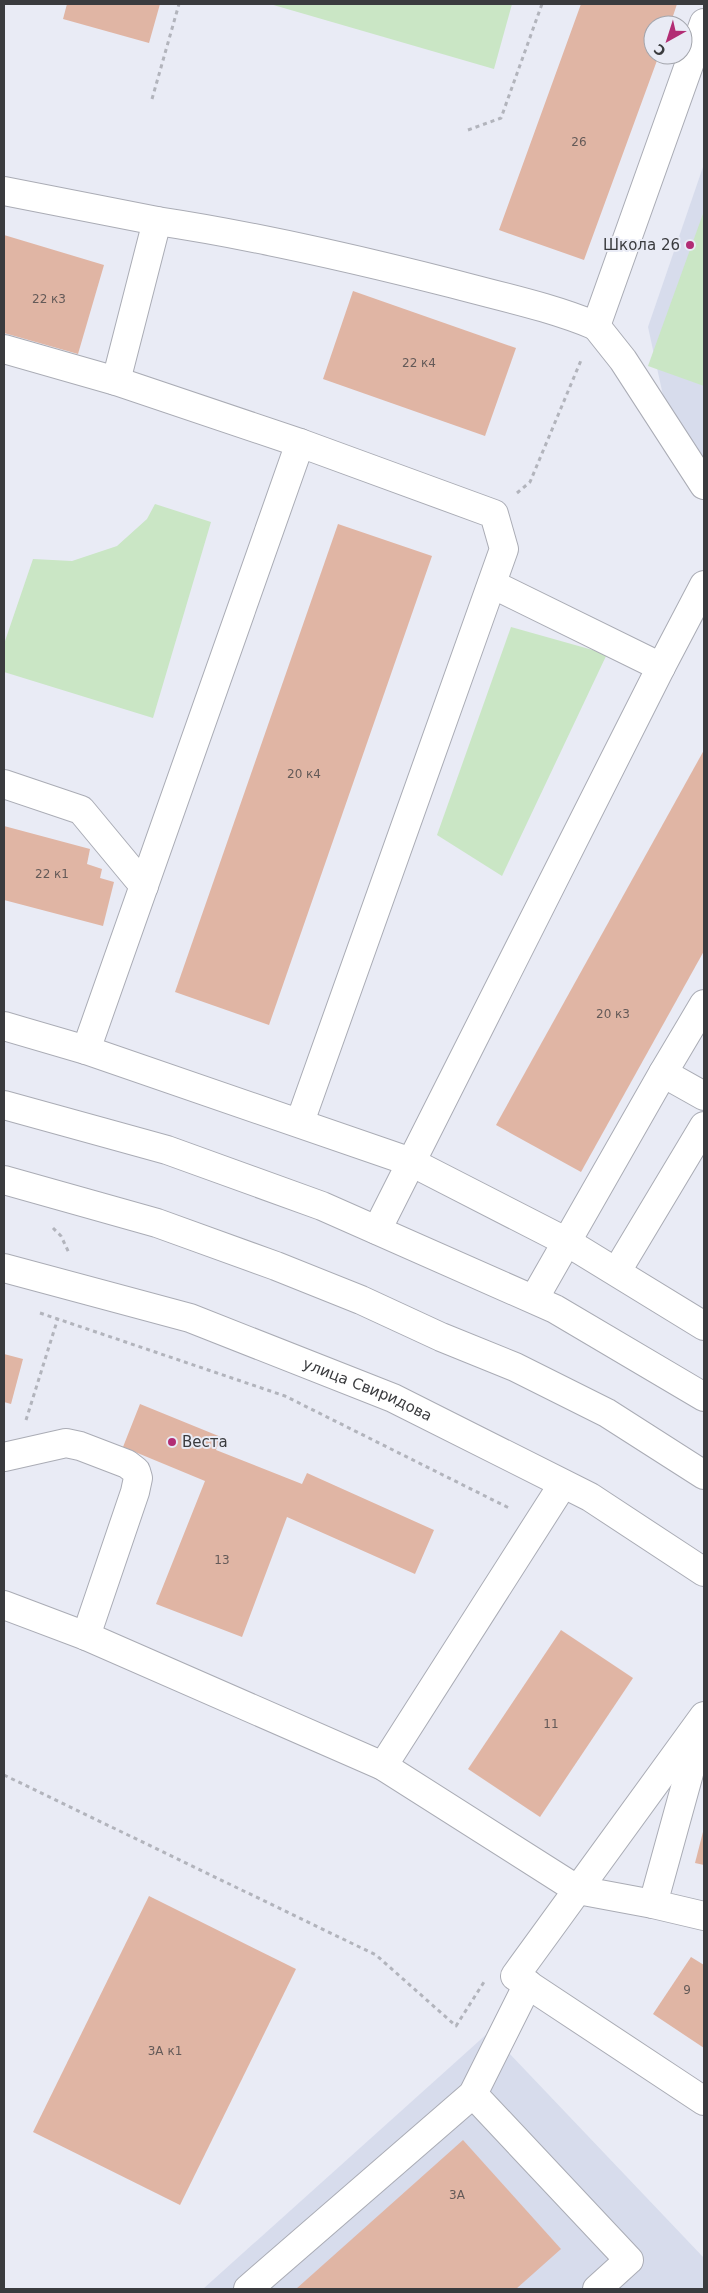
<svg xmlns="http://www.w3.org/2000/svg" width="708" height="2293" font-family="'DejaVu Sans',sans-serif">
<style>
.built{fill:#d7dcec}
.green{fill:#cae6c5}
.building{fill:#e0b5a4}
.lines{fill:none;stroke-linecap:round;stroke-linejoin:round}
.minor-casing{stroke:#aaacb5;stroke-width:30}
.path{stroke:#b2b4bc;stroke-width:3;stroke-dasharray:4 4;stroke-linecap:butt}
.minor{stroke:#fff;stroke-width:28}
.poi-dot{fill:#b22d74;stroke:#e9ebf5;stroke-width:2}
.labels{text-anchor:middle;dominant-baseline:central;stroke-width:4;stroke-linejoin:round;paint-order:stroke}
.number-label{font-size:12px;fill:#645a58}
.poi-label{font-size:15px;fill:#3a3b3e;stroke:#e9ebf5;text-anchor:end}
.street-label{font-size:15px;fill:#3a3b3e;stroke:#e9ebf5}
</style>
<rect width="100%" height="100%" fill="#e9ebf5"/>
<!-- built -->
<g class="built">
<polygon points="704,164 704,472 666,409 648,327"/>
<polygon points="489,2032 704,2258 704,2289 203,2289"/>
</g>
<!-- green -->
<g class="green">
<polygon points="270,4 512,4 494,69"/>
<polygon points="704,211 704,386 648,366"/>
<polygon points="155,504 211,522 153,718 4,672 4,644 33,559 72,561 117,546 147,519"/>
<polygon points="511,627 607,654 502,876 437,835"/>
</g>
<!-- building -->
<g class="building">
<polygon points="67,4 160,4 149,43 63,19"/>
<polygon points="581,4 677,4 670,25 653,25 653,55 659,55 584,260 499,230"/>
<polygon points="4,235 104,265 78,354 4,333"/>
<polygon points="353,291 516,348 485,436 323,379"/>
<polygon points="338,524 432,556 269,1025 175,992"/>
<polygon points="704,750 704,951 581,1172 496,1125"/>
<polygon points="4,826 90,849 87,864 102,869 100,878 114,882 103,926 4,900"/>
<polygon points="4,1354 23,1359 11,1404 4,1402"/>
<polygon points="140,1404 221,1437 216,1450 302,1484 307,1473 434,1530 415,1574 287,1517 242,1637 156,1604 205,1481 123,1447"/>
<polygon points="561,1630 633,1678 540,1817 468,1769"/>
<polygon points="704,1828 704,1865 695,1863"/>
<polygon points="149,1896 296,1969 180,2205 33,2132"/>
<polygon points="691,1957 704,1965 704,2048 653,2014"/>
<polygon points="463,2140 561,2249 516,2289 296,2289"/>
</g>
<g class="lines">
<!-- minor casing -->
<g class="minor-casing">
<g id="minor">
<polyline points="4,191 157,221 116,381"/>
<path d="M157,221C257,236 356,259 454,284C502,297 551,307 596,326L704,23"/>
<polyline points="596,326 623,360 704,485"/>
<polyline points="4,349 116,381 300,443"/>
<polyline points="492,584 661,667"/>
<polyline points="4,784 81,810 144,886"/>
<polyline points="4,1026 86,1050 411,1162 567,1242 704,1326"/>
<polyline points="86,1050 300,443 494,514 504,549 300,1122"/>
<polyline points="663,1073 704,1096"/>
<polyline points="4,1105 167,1150 322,1206 555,1309 704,1397"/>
<polyline points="4,1180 157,1223 276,1266 361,1300 441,1337 515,1367 607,1413 704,1475"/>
<polyline points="377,1230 661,667 704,585"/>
<path id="s1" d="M4,1268L190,1318L393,1398L590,1497L704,1572"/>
<polyline points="617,1271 704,1126"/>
<polyline points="534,1299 663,1073 704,1004"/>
<polyline points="4,1457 66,1443 80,1446 127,1464 136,1471 138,1478 135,1492 86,1636"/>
<polyline points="4,1605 86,1636 383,1766 578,1890 653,1904"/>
<polyline points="704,1716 515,1976 704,2101"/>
<polyline points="701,1730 653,1904 704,1916"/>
<polyline points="383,1766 563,1484"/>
<polyline points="473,2094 629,2260 597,2289"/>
<polyline points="248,2289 473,2094 528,1984"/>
</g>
</g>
<!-- path -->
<g class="path">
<polyline points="152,99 179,4"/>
<polyline points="468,130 501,118 542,4"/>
<polyline points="517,493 530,482 582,358"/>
<polyline points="53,1228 61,1236 69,1253"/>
<polyline points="40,1313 285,1396 511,1509"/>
<polyline points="26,1420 58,1318"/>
<polyline points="4,1775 376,1955 456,2026 484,1982"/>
</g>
<!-- minor -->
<use href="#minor" class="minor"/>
</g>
<!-- markers -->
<g class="poi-dot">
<circle cx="690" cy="245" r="5"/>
<circle cx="172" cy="1442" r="5"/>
</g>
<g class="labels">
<!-- number labels -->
<g class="number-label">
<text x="579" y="142">26</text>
<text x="49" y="299">22 к3</text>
<text x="419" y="363">22 к4</text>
<text x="304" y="774">20 к4</text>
<text x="52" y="874">22 к1</text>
<text x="613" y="1014">20 к3</text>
<text x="222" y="1560">13</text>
<text x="551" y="1724">11</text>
<text x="687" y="1990">9</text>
<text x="165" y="2051">3А к1</text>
<text x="457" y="2195">3А</text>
</g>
<!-- poi labels -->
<g class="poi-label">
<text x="680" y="245">Школа 26</text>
<text x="182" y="1442" text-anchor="start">Веста</text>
</g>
<!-- street labels -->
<g class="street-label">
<text stroke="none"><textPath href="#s1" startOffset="384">улица Свиридова</textPath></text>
</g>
</g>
<!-- border -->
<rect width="708" height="2293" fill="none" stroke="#3a3b3e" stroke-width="10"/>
<!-- north arrow -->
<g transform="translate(668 40) rotate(219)"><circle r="24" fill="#e9ebf5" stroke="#a3a5ac"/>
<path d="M0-4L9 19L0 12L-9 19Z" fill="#b22d74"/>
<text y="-8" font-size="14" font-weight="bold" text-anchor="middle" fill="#3a3b3e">С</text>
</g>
</svg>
